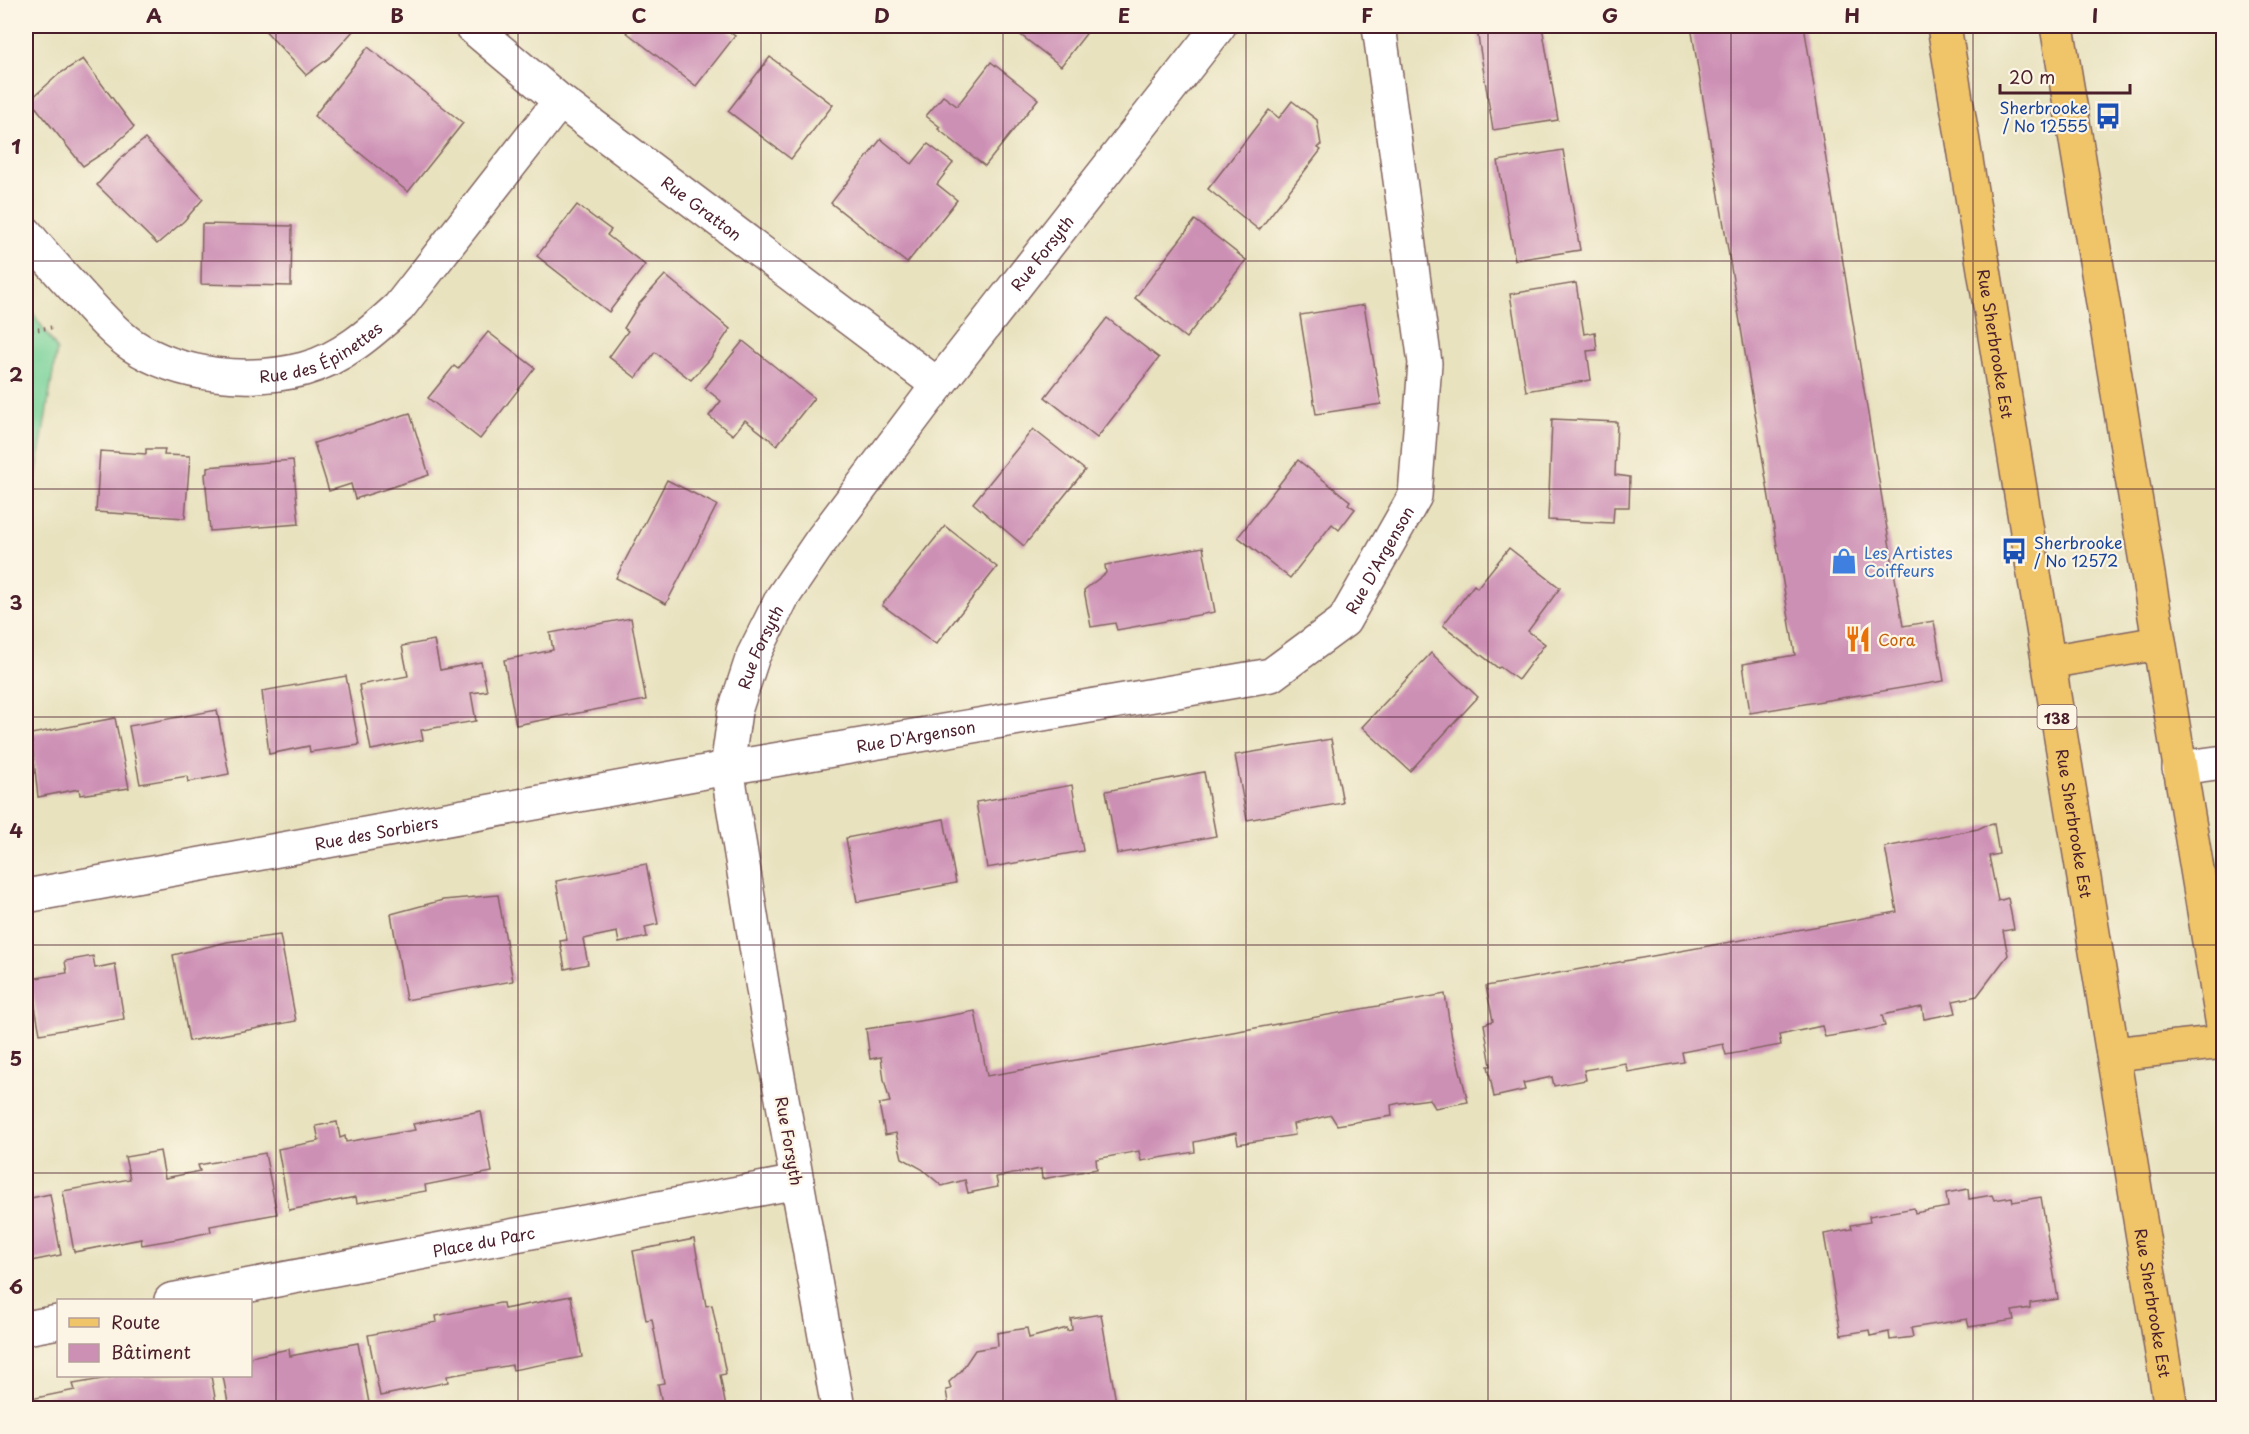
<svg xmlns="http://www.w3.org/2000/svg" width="2249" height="1434" font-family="'Playpen Sans',sans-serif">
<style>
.green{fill:#78d299;stroke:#617862;stroke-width:1.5}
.building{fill:#cd90b5}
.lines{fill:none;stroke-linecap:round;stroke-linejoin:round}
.minor-casing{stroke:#81635f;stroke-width:36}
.major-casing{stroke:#81635f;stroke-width:36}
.path{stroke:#81635f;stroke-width:4;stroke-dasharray:1.5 4.5;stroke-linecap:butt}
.minor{stroke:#fff;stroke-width:33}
.major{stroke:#f0c469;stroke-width:33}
.grid{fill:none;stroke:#4a1f2b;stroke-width:1.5;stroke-opacity:0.55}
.labels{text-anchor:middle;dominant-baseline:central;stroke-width:4.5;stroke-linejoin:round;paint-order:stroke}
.shield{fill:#fcf5e5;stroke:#7f5f63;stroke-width:1.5}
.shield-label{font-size:15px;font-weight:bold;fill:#4a1f2b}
.transit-label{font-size:16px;fill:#164399;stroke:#fcf5e5;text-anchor:end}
.street-label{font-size:16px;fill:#4a1f2b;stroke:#fcf5e5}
.shop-label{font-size:16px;fill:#366cbe;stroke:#fcf5e5;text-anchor:start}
.food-label{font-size:16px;fill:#c56008;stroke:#fcf5e5;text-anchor:start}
.neatline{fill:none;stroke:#4a1f2b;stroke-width:2}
.grid-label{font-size:20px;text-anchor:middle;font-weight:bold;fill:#4a1f2b}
</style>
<rect width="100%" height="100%" fill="#fcf5e5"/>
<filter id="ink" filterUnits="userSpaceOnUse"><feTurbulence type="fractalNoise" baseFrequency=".0167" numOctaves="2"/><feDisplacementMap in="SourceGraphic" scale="12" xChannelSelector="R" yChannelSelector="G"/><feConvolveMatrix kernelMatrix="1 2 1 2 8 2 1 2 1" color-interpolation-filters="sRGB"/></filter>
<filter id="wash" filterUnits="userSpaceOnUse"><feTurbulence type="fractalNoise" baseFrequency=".008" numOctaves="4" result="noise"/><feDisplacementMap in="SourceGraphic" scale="24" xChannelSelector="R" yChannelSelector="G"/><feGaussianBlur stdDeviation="1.35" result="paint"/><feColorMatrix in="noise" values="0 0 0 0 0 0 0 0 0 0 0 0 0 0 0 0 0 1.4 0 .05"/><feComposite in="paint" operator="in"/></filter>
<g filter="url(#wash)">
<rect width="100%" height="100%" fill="#e8e2bf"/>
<!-- green -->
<polygon class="green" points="26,303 57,349 26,535"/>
<g id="blocks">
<!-- building -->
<g class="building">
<polygon points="261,26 348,26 353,31 329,58 306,75"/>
<polygon points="631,26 721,26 735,36 696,86 626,32"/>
<polygon points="1009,26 1092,26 1061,66"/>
<polygon points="1506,26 1542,26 1558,120 1493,130 1477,30"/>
<polygon points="1691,26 1804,26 1903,626 1934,621 1944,681 1750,713 1743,664 1795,655"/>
<polygon points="368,47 463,123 408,192 314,116"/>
<polygon points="770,57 833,105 791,159 728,111"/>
<polygon points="83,59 134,127 111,148 83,166 30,100 59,74"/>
<polygon points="991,62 1038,99 985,166 938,129 940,127 926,116 943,96 957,106"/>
<polygon points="1292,101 1317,120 1321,145 1318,148 1321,150 1259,230 1208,189 1269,110 1279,118"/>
<polygon points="145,139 203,199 184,221 157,244 97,185 122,157"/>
<polygon points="881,139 912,164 928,144 953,163 937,184 957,200 907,263 831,203"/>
<polygon points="1563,150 1580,250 1515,260 1498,161"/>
<polygon points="577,205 611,230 607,235 645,265 609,312 537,256"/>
<polygon points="1195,220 1246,260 1186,338 1135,298"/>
<polygon points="202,224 292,226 291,286 201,284"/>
<polygon points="665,275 730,329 710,359 691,380 655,352 636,378 609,357 628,331 624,328 639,304"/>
<polygon points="1576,283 1584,334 1595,332 1597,350 1587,351 1591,380 1526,391 1510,294"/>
<polygon points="1364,305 1381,404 1316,414 1300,315"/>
<polygon points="1107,318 1159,358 1097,438 1045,397"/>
<polygon points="488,332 535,368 480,439 428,398 454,366 458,369"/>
<polygon points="743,341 814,398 777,445 745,420 733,435 709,416 721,401 705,388"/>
<polygon points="410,413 429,475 355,499 351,484 329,491 314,443"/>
<polygon points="1552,419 1617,422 1615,475 1630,477 1629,507 1614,507 1613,523 1548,520"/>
<polygon points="1033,429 1085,470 1024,546 973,503"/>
<polygon points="146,449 165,449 164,455 190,456 185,518 96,512 100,451 146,454"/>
<polygon points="293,460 299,524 210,531 205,474 207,473 207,467"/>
<polygon points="1298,460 1350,501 1348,504 1355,509 1339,530 1332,524 1290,578 1238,537"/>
<polygon points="667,480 717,505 666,604 616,578"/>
<polygon points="945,526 997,567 936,644 882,605"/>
<polygon points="1203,547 1215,612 1117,630 1115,623 1091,627 1084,590 1106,573 1105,565"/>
<polygon points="1509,548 1560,588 1528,631 1545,644 1518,680 1500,667 1498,668 1443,625 1474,585 1477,588"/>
<polygon points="631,618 646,700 516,725 504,660 553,650 550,633"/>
<polygon points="434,640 440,670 481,662 487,691 471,693 476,721 421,730 423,740 371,750 359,685 408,676 402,646"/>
<polygon points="1431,653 1478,697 1410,771 1362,727"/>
<polygon points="346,676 359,745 310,752 309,746 269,754 262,691"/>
<polygon points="217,710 229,774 188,782 187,776 140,784 129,726"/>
<polygon points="115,718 129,788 80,795 79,789 38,797 31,734"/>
<polygon points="1331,739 1343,803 1247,820 1235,755"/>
<polygon points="1204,772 1216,836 1117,854 1106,791"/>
<polygon points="1072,785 1083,851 987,868 976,802"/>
<polygon points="944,819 956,883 857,902 846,838"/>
<polygon points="1994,824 1999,854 1989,856 1998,901 2008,898 2014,929 2003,931 2008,955 1977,996 1953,1001 1956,1013 1924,1019 1922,1007 1882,1015 1885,1026 1855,1032 1825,1037 1822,1026 1779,1035 1781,1045 1726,1055 1723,1044 1682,1052 1684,1062 1628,1072 1625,1063 1584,1070 1586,1080 1554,1086 1552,1077 1523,1083 1525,1090 1494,1097 1488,1066 1491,1066 1484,1024 1493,1021 1486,986 1897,912 1885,847 1978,829 1984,826"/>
<polygon points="646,864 658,924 645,927 647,937 619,943 617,932 583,939 588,964 565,969 560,941 567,940 556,881"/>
<polygon points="498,895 513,981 406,1000 391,914 443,900"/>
<polygon points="280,935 296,1021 189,1041 173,955 227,942"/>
<polygon points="93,956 95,968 115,964 124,1019 40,1034 30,979 67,973 65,961"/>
<polygon points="1445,994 1452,1039 1468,1102 1435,1108 1430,1099 1400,1103 1391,1105 1392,1116 1337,1125 1331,1115 1293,1124 1295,1135 1238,1144 1236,1133 1194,1142 1195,1152 1141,1161 1139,1151 1096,1159 1097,1169 1042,1179 1041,1169 996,1177 998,1187 968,1193 965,1180 942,1186 922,1169 902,1158 896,1133 885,1135 879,1104 890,1102 884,1080 881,1057 870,1059 866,1029 926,1020 975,1011 987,1076"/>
<polygon points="481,1111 492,1172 425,1185 426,1191 357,1203 356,1197 289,1210 278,1149 319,1141 316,1126 337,1122 340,1138 345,1136 346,1142 415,1130 413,1124"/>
<polygon points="160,1151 165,1178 200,1171 198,1165 265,1153 277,1214 210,1226 211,1232 177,1239 142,1245 141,1239 74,1252 63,1191 130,1179 125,1157"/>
<polygon points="1968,1189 1969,1199 1992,1195 1994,1200 2012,1197 2013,1202 2041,1197 2058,1299 2030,1303 2030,1308 2012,1311 2014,1320 1969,1327 1967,1319 1911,1328 1913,1337 1890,1340 1889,1332 1870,1336 1869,1330 1841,1335 1824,1234 1852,1229 1851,1225 1870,1222 1869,1216 1914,1208 1915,1213 1948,1207 1946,1193"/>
<polygon points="50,1194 61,1255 26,1262 26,1199"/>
<polygon points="694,1239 706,1306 712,1305 719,1339 726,1374 720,1375 726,1408 663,1408 658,1384 664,1383 652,1319 646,1320 633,1251"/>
<polygon points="571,1296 582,1357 513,1370 512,1365 447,1376 448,1382 380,1396 368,1335 437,1322 436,1316 500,1303 503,1303 504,1309"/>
<polygon points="1101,1314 1117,1408 949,1408 946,1390 951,1389 949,1382 961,1371 975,1350 998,1346 997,1333 1027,1328 1029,1338 1067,1328 1067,1331 1072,1330 1071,1319"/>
<polygon points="358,1343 369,1403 343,1408 229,1408 223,1376 250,1376 250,1357 289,1349 290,1356"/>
<polygon points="119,1376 141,1376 142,1377 211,1376 217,1408 26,1408 26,1400 75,1390 73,1384"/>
</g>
</g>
</g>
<g filter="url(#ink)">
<use href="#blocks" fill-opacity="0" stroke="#81635f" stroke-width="1.5"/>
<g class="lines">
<!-- minor casing -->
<g class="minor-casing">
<g id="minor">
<path id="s1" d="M471,26L560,101L938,385"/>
<path id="s2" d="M26,233C44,256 64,277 83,298C98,314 114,333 132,345C180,377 250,383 304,369C341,359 372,332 399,307L560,101"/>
<polyline points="2179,768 2224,762"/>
<path id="s3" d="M26,896L727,768L1271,675L1344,621L1415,496L1425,363L1379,26"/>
<path id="s4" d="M171,1300L797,1182"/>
<polyline points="26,1328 58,1322"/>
<path id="s5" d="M838,1408L770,1032L727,768L735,711L753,656L782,598L820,542L938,385L1219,26"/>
</g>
</g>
<!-- major casing -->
<g class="major-casing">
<g id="major">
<path id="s6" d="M1944,26L2171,1408"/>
<polyline points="2057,26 2224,1032"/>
<polyline points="2048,662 2159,643"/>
<polyline points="2113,1054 2224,1042"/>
</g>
</g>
<!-- path -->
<polyline class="path" points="26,331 55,327"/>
<!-- minor -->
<use href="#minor" class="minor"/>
<!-- major -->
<use href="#major" class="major"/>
</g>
</g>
<!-- grid -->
<path class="grid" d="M276,26V1408M518,26V1408M761,26V1408M1003,26V1408M1246,26V1408M1488,26V1408M1731,26V1408M1973,26V1408M26,261H2224M26,489H2224M26,717H2224M26,945H2224M26,1173H2224"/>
<!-- icons -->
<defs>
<g id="bus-bare" transform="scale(2.07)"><path d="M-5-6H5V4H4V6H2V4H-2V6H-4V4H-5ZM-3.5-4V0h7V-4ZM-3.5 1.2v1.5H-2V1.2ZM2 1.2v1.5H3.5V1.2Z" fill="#1a4fb4" stroke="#fcf5e5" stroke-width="2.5" paint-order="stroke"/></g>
<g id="shop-bare" transform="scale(2.07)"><path d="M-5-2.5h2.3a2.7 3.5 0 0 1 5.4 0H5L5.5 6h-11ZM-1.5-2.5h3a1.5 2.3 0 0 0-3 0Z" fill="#3f7fe0" stroke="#fcf5e5" stroke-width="2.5" paint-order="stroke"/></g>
<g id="restaurant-bare" transform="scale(2.07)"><path d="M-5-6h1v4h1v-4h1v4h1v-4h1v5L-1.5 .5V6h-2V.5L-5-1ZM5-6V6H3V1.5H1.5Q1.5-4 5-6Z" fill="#e8710a" stroke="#fcf5e5" stroke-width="2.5" paint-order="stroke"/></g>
</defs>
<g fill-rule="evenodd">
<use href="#bus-bare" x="2108" y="116"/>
<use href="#bus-bare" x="2014" y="551"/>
<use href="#shop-bare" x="1844" y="561"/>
<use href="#restaurant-bare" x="1858" y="639"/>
</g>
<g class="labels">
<!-- shield labels -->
<rect class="shield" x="2037.5" y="705" width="39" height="24" rx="4.5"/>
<g class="shield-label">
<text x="2057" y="717">138</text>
</g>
<!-- transit labels -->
<g class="transit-label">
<text x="2088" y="107">Sherbrooke<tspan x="2088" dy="18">/ No 12555</tspan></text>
<text x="2034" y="542" text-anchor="start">Sherbrooke<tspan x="2034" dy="18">/ No 12572</tspan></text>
</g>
<!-- street labels -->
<g class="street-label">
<text stroke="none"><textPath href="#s1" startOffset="294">Rue Gratton</textPath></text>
<text stroke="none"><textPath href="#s5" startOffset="1262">Rue Forsyth</textPath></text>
<text stroke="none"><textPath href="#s6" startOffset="322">Rue Sherbrooke Est</textPath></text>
<text stroke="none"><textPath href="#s2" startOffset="354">Rue des Épinettes</textPath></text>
<text stroke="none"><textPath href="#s3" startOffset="1426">Rue D'Argenson</textPath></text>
<text stroke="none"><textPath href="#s5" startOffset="776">Rue Forsyth</textPath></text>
<text stroke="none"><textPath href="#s3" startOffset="904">Rue D'Argenson</textPath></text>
<text stroke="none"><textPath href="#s6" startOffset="808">Rue Sherbrooke Est</textPath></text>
<text stroke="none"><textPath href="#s3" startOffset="356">Rue des Sorbiers</textPath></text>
<text transform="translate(790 1141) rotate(80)">Rue Forsyth</text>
<text stroke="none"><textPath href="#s4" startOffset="318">Place du Parc</textPath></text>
<text stroke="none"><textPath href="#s6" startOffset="1294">Rue Sherbrooke Est</textPath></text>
</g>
<!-- shop labels -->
<g class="shop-label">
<text x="1864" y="552">Les Artistes<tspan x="1864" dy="18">Coiffeurs</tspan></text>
</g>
<!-- food labels -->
<g class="food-label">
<text x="1878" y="639">Cora</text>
</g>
</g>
<!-- margin -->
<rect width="2249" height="1434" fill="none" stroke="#fcf5e5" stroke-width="66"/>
<!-- legend -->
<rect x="57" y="1299" width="195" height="78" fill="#fcf5e5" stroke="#b59f9b" stroke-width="1.5"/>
<rect x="69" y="1318" width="30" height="9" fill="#f0c469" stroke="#b59f9b" stroke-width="1.5"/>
<text x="111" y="1329" font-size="18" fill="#4a1f2b">Route</text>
<rect x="69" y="1344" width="30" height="18" fill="#cd90b5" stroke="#b59f9b" stroke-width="1.5"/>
<text x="111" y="1359" font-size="18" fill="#4a1f2b">Bâtiment</text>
<!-- scale -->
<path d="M2000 84v9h130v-9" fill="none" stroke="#4a1f2b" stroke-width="3"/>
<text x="2009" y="84" font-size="18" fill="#4a1f2b" stroke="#fcf5e5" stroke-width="4.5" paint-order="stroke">20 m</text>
<rect x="33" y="33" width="2183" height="1368" class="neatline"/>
<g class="grid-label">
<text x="154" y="23">A</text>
<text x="397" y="23">B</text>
<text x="639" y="23">C</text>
<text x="882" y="23">D</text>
<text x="1124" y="23">E</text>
<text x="1367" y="23">F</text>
<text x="1610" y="23">G</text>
<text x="1852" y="23">H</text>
<text x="2095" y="23">I</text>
<text x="16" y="154">1</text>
<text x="16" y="382">2</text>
<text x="16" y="610">3</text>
<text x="16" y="838">4</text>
<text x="16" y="1066">5</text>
<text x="16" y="1294">6</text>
</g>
</svg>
